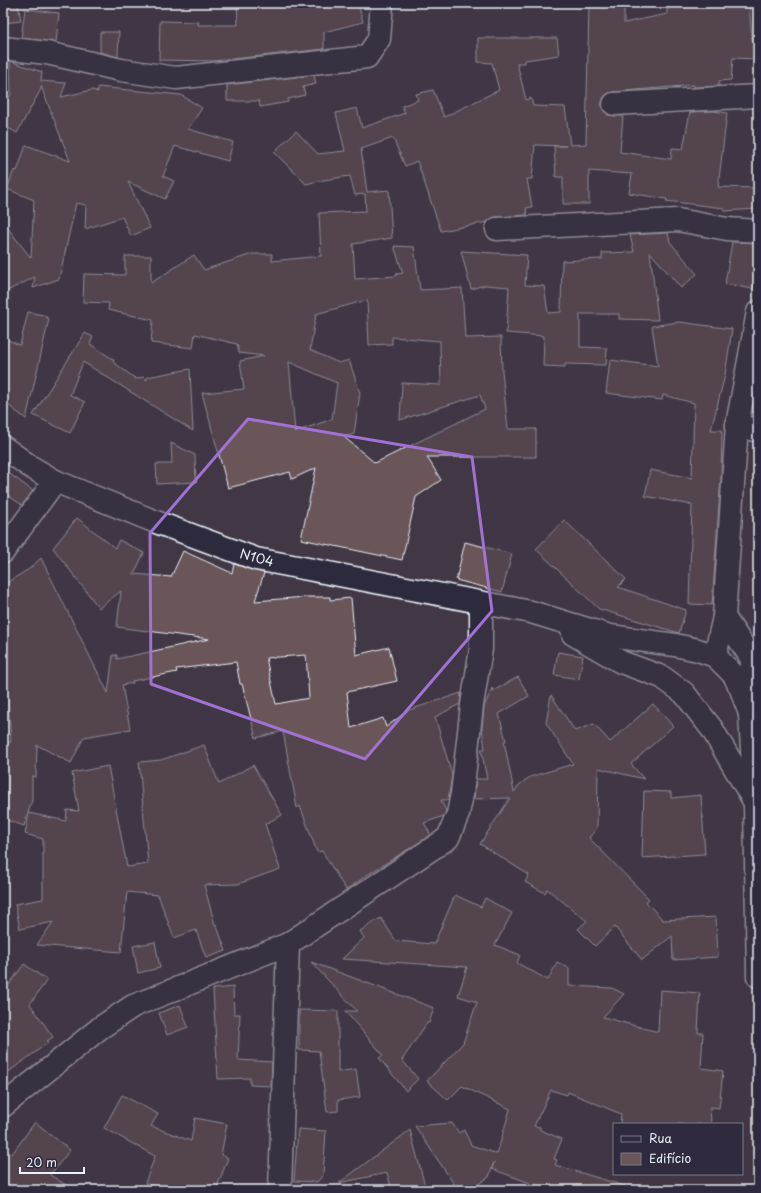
<svg xmlns="http://www.w3.org/2000/svg" width="761" height="1193" font-family="'Playpen Sans',sans-serif">
<style>
.building{fill:#6a5658;stroke:#e8f1f8;fill-rule:evenodd}
.lines{fill:none;stroke-linecap:round;stroke-linejoin:round}
.minor-casing{stroke:#e8f1f8;stroke-width:25}
.minor{stroke:#2f2a3d;stroke-width:22}
.marked{fill:none;stroke:#a171d3;stroke-width:3;stroke-linejoin:round}
.labels{text-anchor:middle;dominant-baseline:central;stroke-width:3;stroke-linejoin:round;paint-order:stroke}
.street-label{font-size:13px;fill:#e8f1f8;stroke:#2f2a3d}
</style>
<rect width="100%" height="100%" fill="#413745"/>
<filter id="ink" filterUnits="userSpaceOnUse"><feTurbulence type="fractalNoise" baseFrequency=".025" numOctaves="2"/><feDisplacementMap in="SourceGraphic" scale="8" xChannelSelector="R" yChannelSelector="G"/><feConvolveMatrix kernelMatrix="1 2 1 2 8 2 1 2 1" color-interpolation-filters="sRGB"/></filter>
<g filter="url(#ink)">
<!-- building -->
<g class="building">
<polygon points="3,3 18,3 21,21 3,23"/>
<polygon points="237,3 335,5 358,3 363,22 324,32 324,49 214,61 159,60 160,21 199,22 198,25 238,25"/>
<path d="M589,3H624V23L667,14V3H749L752,40H758V59L733,58L731,80L719,81V86L694,87V85L613,92L607,94L603,99L602,104L603,110L608,115L623,116L620,152L671,159L672,148L683,149L690,112L714,111L727,113L718,187L758,188V209L724,211V208L666,201L667,199L629,193L632,174L589,171V204H563V177H556L554,146H566L535,145L532,179H527L532,207L526,208L527,215L496,217L487,222L441,231L417,161L405,166L393,138L361,149L367,192L389,190L392,238L353,244L355,279L396,276V274L403,273L394,246L414,247L420,290L462,288L465,338L501,337L502,371L508,429H536V457H427L441,480L416,497L402,560L301,539L316,468L292,479L290,472L228,488L202,393L244,389L240,361L264,356L239,353L237,344L195,334L193,348L151,343L153,320L108,310L109,303L83,302L84,274L125,275V256H151V283L194,255L204,270L252,254H272V261L321,256L319,213L366,211L365,194L355,195L350,176L323,180L306,184L274,152L296,131L318,154L345,151L336,113L357,108L362,128L405,113L402,106L418,100L416,94L433,90L444,117L499,90L492,63L478,62V38H557L559,55L525,60V63H517L526,100L531,98L533,106L565,107L570,145L586,144ZM367,300L369,345L392,344V337L440,341L441,385L402,383L400,420L480,395L485,409L375,463L344,437L354,434L360,393L349,360L339,363L310,350L316,314ZM289,362L337,383L332,419L295,432Z"/>
<polygon points="25,9 59,13 56,42 21,38"/>
<polygon points="100,32 119,32 118,57 100,52"/>
<polygon points="10,61 42,72 41,81 66,83 61,97 92,90 98,92 98,87 181,95 202,108 188,129 233,142 228,161 175,146 163,176 174,181 165,199 128,182 150,228 131,236 122,217 85,229 86,205 76,203 59,279 33,288 35,277 3,293 3,222 31,258 34,200 7,189 14,170 17,171 26,145 70,161 41,86 41,89 17,133 3,125 3,109 11,94"/>
<polygon points="314,75 316,84 303,87 305,95 288,99 288,102 260,107 259,101 227,101 227,85"/>
<polygon points="668,233 670,242 697,274 681,288 650,252 658,320 619,319 619,314 580,314 580,347 607,348 606,365 565,364 565,367 543,366 544,336 506,333 509,287 485,285 471,289 461,251 527,255 525,285 544,286 548,313 561,312 562,261 602,259 602,253 634,252 630,235"/>
<polygon points="732,242 758,243 758,261 753,289 725,284"/>
<polygon points="28,312 43,315 49,319 26,419 3,401 3,338 20,345"/>
<polygon points="679,322 732,329 725,375 711,430 722,430 721,477 712,605 689,604 692,505 645,496 650,470 692,478 694,403 663,395 662,400 606,393 610,360 658,366 652,326"/>
<polygon points="85,333 93,337 90,344 114,360 113,362 136,379 143,377 147,380 147,377 190,369 193,431 83,362 70,395 85,402 70,433 33,415"/>
<polygon points="171,443 195,455 196,482 157,484 156,464 172,464"/>
<polygon points="3,469 33,491 22,505 3,492"/>
<path d="M77,518L115,548L119,540L144,553L134,574L171,577L183,551L232,573L234,564L264,573L255,601L306,597H330V600L351,598L356,655L389,647L397,681L347,692L351,728L383,718L386,727L409,710L461,693L460,704L435,717L452,775L448,800H441L446,811L444,816L424,823L431,835L367,875L346,890L322,851L317,852L300,806L297,808L283,731L256,738L242,684H240L236,662L176,669L177,672L132,681L133,683L122,685L130,729L84,737L71,763L37,745L36,777L32,776V800L24,826L7,820L8,774H3V742H11L8,698L3,697V585L29,569L41,558L108,693L113,655H117V659L209,639L117,627L121,591L99,608L53,548ZM306,655L309,698L276,704L266,658Z"/>
<polygon points="564,520 626,579 618,587 686,610 679,633 599,609 536,549"/>
<polygon points="465,542 512,554 502,592 456,580"/>
<polygon points="558,652 583,656 579,679 554,675"/>
<polygon points="518,677 529,696 499,714 506,741 504,741 514,792 519,785 530,777 573,764 546,723 551,695 575,731 594,724 610,742 653,704 673,726 631,764 644,779 598,768 597,828 589,838 649,899 646,902 663,920 716,917 718,957 673,960 672,936 642,960 615,927 595,946 578,929 587,921 547,889 545,893 525,882 529,875 480,844 510,798 474,799 476,779 487,779 481,749 485,749 482,728 484,707 492,688 493,691"/>
<polygon points="204,745 219,784 253,765 282,815 265,824 280,869 238,884 204,885 215,925 216,924 226,951 206,958 196,930 174,938 158,895 127,892 121,952 37,945 53,922 20,929 15,904 43,899 43,839 25,834 29,813 66,821 67,810 79,811 72,773 108,766 127,867 148,864 139,762 161,760"/>
<polygon points="644,791 671,792 671,798 701,795 705,854 642,858"/>
<polygon points="455,895 481,907 485,898 512,913 495,945 520,955 517,963 548,980 557,962 569,968 569,986 612,988 624,994 603,1017 658,1032 660,990 700,993 698,1033 703,1033 701,1068 723,1071 719,1108 710,1107 711,1124 620,1124 621,1114 568,1092 567,1095 551,1090 534,1126 540,1127 540,1130 562,1139 554,1159 557,1160 555,1165 625,1186 624,1190 527,1190 530,1183 492,1169 494,1162 489,1177 469,1190 458,1190 415,1126 452,1123 459,1133 464,1130 471,1145 497,1154 510,1109 462,1086 448,1100 427,1081 463,1043 477,1002 458,996 467,967 342,959 364,938 360,931 381,918 396,941 434,944"/>
<polygon points="155,942 160,968 138,973 133,946"/>
<polygon points="311,962 434,1008 429,1023 427,1023 402,1060 418,1079 406,1091 379,1058 383,1055 345,1011 357,1011"/>
<polygon points="24,964 47,980 30,1004 53,1037 47,1041 49,1042 3,1076 3,993"/>
<polygon points="233,987 234,1014 240,1014 238,1060 272,1062 271,1086 250,1085 250,1078 218,1079 213,989"/>
<polygon points="180,1005 188,1027 167,1035 159,1013"/>
<polygon points="299,1010 338,1011 338,1072 356,1069 360,1097 338,1100 338,1111 327,1112 319,1051 299,1050"/>
<polygon points="122,1095 158,1114 151,1126 191,1141 195,1118 227,1124 221,1155 228,1158 216,1190 163,1190 145,1183 155,1156 104,1128"/>
<polygon points="35,1122 70,1150 50,1175 74,1190 3,1190 3,1148 12,1154"/>
<polygon points="298,1129 326,1131 323,1175 317,1182 294,1181"/>
<polygon points="410,1130 426,1190 392,1190 387,1173 339,1183"/>
</g>
<g class="lines">
<!-- minor casing -->
<g class="minor-casing">
<g id="minor">
<polyline points="3,48 47,53 121,70 176,78 367,57 379,39 382,3"/>
<polyline points="614,104 758,96"/>
<polyline points="497,229 678,220 727,229 758,231"/>
<polyline points="737,425 758,431"/>
<polyline points="3,447 31,467 55,481 156,522 256,559 531,612 610,636 675,645 698,650 715,656 734,675 741,689 750,714"/>
<polyline points="3,552 55,481"/>
<polyline points="724,617 752,659 750,714 755,803 758,976"/>
<polyline points="573,634 621,662 662,677 684,693 712,729 754,801"/>
<polyline points="715,656 724,617 737,425 758,312"/>
<polyline points="3,1106 100,1028 133,1006 288,944 448,838 458,814 462,794 472,705 481,649 481,603"/>
<polyline points="280,1190 288,944"/>
</g>
</g>
<!-- minor -->
<use href="#minor" class="minor"/>
</g>
</g>
<!-- marked area -->
<path d="M0 0H761V1193H0ZM248,419L472,457L492,611L365,759L151,684L150,533Z" fill="#413745" fill-opacity=".55" fill-rule="evenodd"/>
<path class="marked" d="M248,419L472,457L492,611L365,759L151,684L150,533Z"/>
<g class="labels">
<!-- street labels -->
<g class="street-label">
<text transform="translate(257 557) rotate(15)">N104</text>
</g>
</g>
<!-- margin -->
<rect width="761" height="1193" fill="none" stroke="#2f2a3d" stroke-width="16"/>
<rect x="8" y="8" width="745" height="1177" fill="none" stroke="#e8f1f8" stroke-width="1.5" filter="url(#ink)"/>
<!-- legend -->
<rect x="613" y="1123" width="130" height="52" fill="#2f2a3d" stroke="#797a88"/>
<rect x="621" y="1136" width="20" height="6" fill="#2f2a3d" stroke="#797a88"/>
<text x="649" y="1143" font-size="12" fill="#e8f1f8">Rua</text>
<rect x="621" y="1153" width="20" height="12" fill="#6a5658" stroke="#797a88"/>
<text x="649" y="1163" font-size="12" fill="#e8f1f8">Edifício</text>
<!-- scale -->
<path d="M20 1167v6h64v-6" fill="none" stroke="#e8f1f8" stroke-width="2"/>
<text x="26" y="1167" font-size="12" fill="#e8f1f8" stroke="#2f2a3d" stroke-width="3" paint-order="stroke">20 m</text>
</svg>
